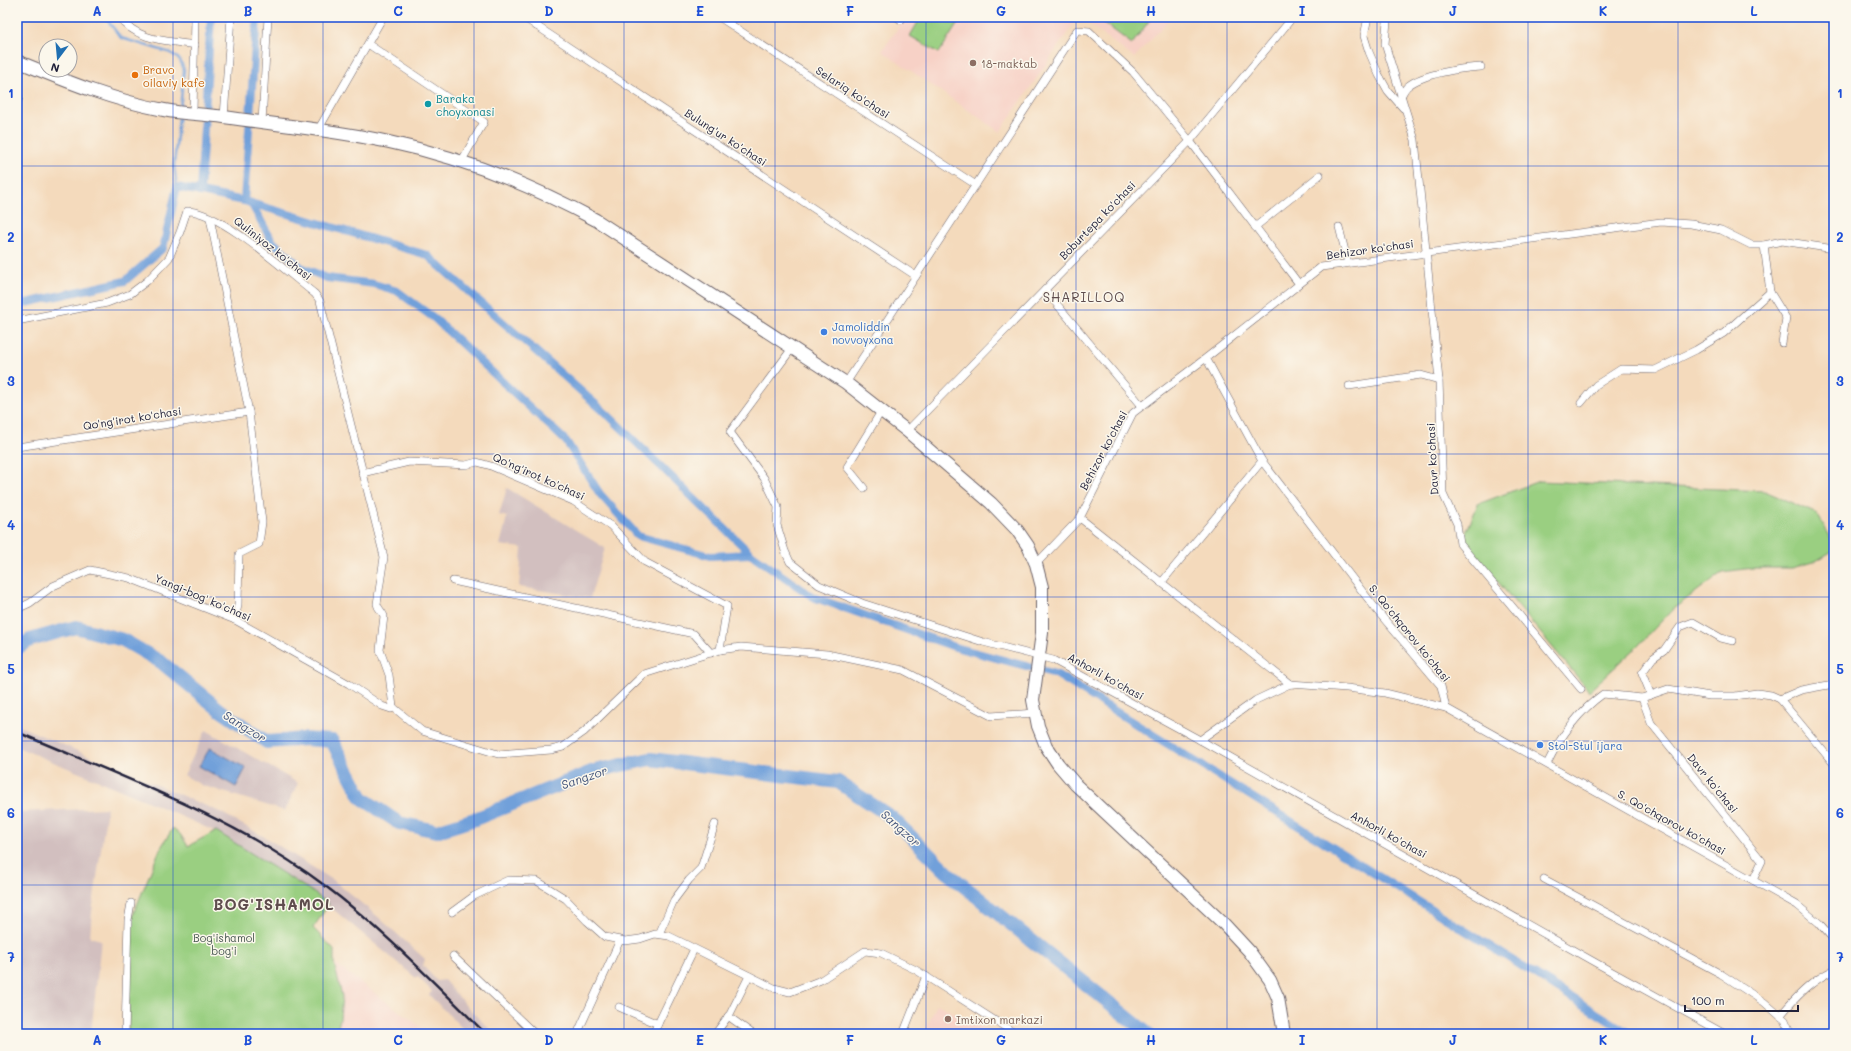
<svg xmlns="http://www.w3.org/2000/svg" width="1851" height="1051" font-family="Mali,sans-serif">
<style>
.built{fill:#f7d1c6}
.industrial{fill:#d2bfbf}
.green{fill:#9acf81;stroke:#5e785e}
.water{fill:#71a0da;stroke:#4a618a}
.lines{fill:none;stroke-linecap:round;stroke-linejoin:round}
.stream{stroke:#71a0da;stroke-width:2.5}
.canal{stroke:#71a0da;stroke-width:8}
.river{stroke:#71a0da;stroke-width:14}
.street-casing{stroke:#6c6268;stroke-width:8}
.primary-casing{stroke:#6c6268;stroke-width:14}
.street{stroke:#fff;stroke-width:7}
.primary{stroke:#fff;stroke-width:12}
.rail{stroke:#22223b;stroke-width:2.5}
.grid{fill:none;stroke:#1d4ed8;stroke-width:1;stroke-opacity:0.55}
.education-dot{fill:#8d6e63;stroke:#fbf7ec;stroke-width:1.5}
.food-dot{fill:#e8710a;stroke:#fbf7ec;stroke-width:1.5}
.culture-dot{fill:#0f9aa8;stroke:#fbf7ec;stroke-width:1.5}
.shop-dot{fill:#3f7fe0;stroke:#fbf7ec;stroke-width:1.5}
.labels{text-anchor:middle;dominant-baseline:central;stroke-width:3;stroke-linejoin:round;paint-order:stroke}
.education-label{font-size:11px;fill:#785e54;stroke:#fbf7ec;text-anchor:start}
.food-label{font-size:11px;fill:#c56008;stroke:#fbf7ec;text-anchor:start}
.street-label{font-size:11px;fill:#22223b;stroke:#fbf7ec}
.culture-label{font-size:11px;fill:#0d838f;stroke:#fbf7ec;text-anchor:start}
.shop-label{font-size:11px;fill:#366cbe;stroke:#fbf7ec;text-anchor:start}
.park-label{font-size:11px;fill:#465650;stroke:#fbf7ec}
.water-label{font-size:12px;font-style:italic;fill:#42547b;stroke:#fbf7ec}
.quarter-label{font-size:13px;letter-spacing:1px;fill:#5e4c4d;stroke:#fbf7ec}
.district-label{font-size:15px;font-weight:bold;letter-spacing:1px;fill:#5e4c4d;stroke:#fbf7ec}
.neatline{fill:none;stroke:#1d4ed8;stroke-width:1.5}
.grid-label{font-size:13px;text-anchor:middle;font-weight:bold;fill:#1d4ed8}
</style>
<rect width="100%" height="100%" fill="#fbf7ec"/>
<filter id="ink" filterUnits="userSpaceOnUse"><feTurbulence type="fractalNoise" baseFrequency=".025" numOctaves="2"/><feDisplacementMap in="SourceGraphic" scale="8" xChannelSelector="R" yChannelSelector="G"/><feConvolveMatrix kernelMatrix="1 2 1 2 8 2 1 2 1" color-interpolation-filters="sRGB"/></filter>
<filter id="wash" filterUnits="userSpaceOnUse"><feTurbulence type="fractalNoise" baseFrequency=".012" numOctaves="4" result="noise"/><feDisplacementMap in="SourceGraphic" scale="16" xChannelSelector="R" yChannelSelector="G"/><feGaussianBlur stdDeviation="0.9" result="paint"/><feColorMatrix in="noise" values="0 0 0 0 0 0 0 0 0 0 0 0 0 0 0 0 0 1.4 0 .05"/><feComposite in="paint" operator="in"/></filter>
<g filter="url(#wash)">
<rect width="100%" height="100%" fill="#f4dabc"/>
<!-- built -->
<g class="built">
<polygon points="906,17 1078,17 1000,132 882,51"/>
<polygon points="1080,17 1171,17 1134,58"/>
<polygon points="334,963 430,1034 336,1034 340,1019"/>
<polygon points="937,1004 994,1034 924,1034"/>
</g>
<!-- industrial -->
<g class="industrial">
<polygon points="507,488 605,548 590,598 519,587 522,548 500,545 507,517 499,515"/>
<polygon points="17,725 220,812 268,839 333,880 377,916 425,959 423,966 437,981 444,980 474,1014 495,1034 468,1034 429,995 432,991 418,977 416,978 311,891 216,832 145,800 17,747"/>
<polygon points="206,730 298,783 285,811 201,785 184,775"/>
<polygon points="107,808 92,912 90,937 101,940 91,1034 49,1034 17,1031 17,812"/>
</g>
<!-- green -->
<g class="green">
<polygon points="921,17 962,17 939,53 910,36"/>
<polygon points="1096,17 1152,17 1132,44"/>
<polygon points="1539,481 1765,491 1817,514 1834,543 1834,550 1816,561 1792,568 1752,568 1723,572 1673,609 1636,648 1589,691 1463,540 1478,504"/>
<polygon points="173,828 180,834 188,846 216,831 311,891 329,904 313,928 334,950 334,963 342,996 340,1019 336,1034 128,1034 130,922 160,849"/>
</g>
<!-- water -->
<polygon class="water" points="210,748 246,768 236,787 199,766"/>
<g class="lines">
<!-- stream -->
<g class="stream">
<polyline points="105,17 121,38 171,53 180,60 184,70 180,109"/>
<polyline points="177,187 174,165 179,116"/>
</g>
<!-- canal -->
<g class="canal">
<polyline points="200,192 211,17"/>
<polyline points="244,201 257,17"/>
<polyline points="251,203 272,241 301,267 327,278 374,284 397,291 434,318 566,441 600,494 638,536 710,556 751,554"/>
<polyline points="17,305 125,281 163,248 177,187 244,201 427,255 609,416 751,554 813,597 955,647 1056,674 1630,1034"/>
</g>
<!-- river -->
<polyline class="river" points="17,648 30,640 76,627 123,640 161,662 220,710 267,742 305,739 332,741 362,798 399,823 437,831 475,819 594,771 650,759 838,782 891,817 950,875 1148,1034"/>
</g>
</g>
<g filter="url(#ink)">
<g class="lines">
<!-- street casing -->
<g class="street-casing">
<g id="street">
<path d="M119,17C139,42 166,40 195,45"/>
<polyline points="523,17 916,276"/>
<polyline points="719,17 976,185"/>
<polyline points="897,17 901,20"/>
<polyline points="1368,17 1364,36 1369,52 1379,75 1388,91 1403,108"/>
<polyline points="1389,17 1387,21 1385,44 1415,140 1439,380 1443,494 1457,524 1460,544 1581,689"/>
<polyline points="536,26 541,17"/>
<polyline points="368,44 484,122 461,162"/>
<polyline points="17,91 19,98 17,102"/>
<path d="M1401,96C1403,93 1405,88 1408,86C1422,74 1462,68 1481,67"/>
<polyline points="193,113 195,17"/>
<polyline points="224,117 231,17"/>
<polyline points="262,122 268,17"/>
<polyline points="318,130 383,17"/>
<polyline points="210,218 249,412 262,522 259,544 239,554 238,605 235,620"/>
<polyline points="1255,227 1320,175"/>
<polyline points="1339,227 1348,263"/>
<polyline points="1764,245 1770,292 1786,318 1782,343"/>
<polyline points="1045,290 1142,406"/>
<path d="M17,321L107,303L130,294L147,281L169,258L180,232L187,211C219,210 288,273 315,294L320,301L384,557L377,604C378,609 382,611 384,616L380,650L389,675L393,707"/>
<polyline points="793,347 730,432 764,478 778,507 777,525 785,551 790,562 819,585 862,603 983,642 1053,660 1200,740 1596,963 1725,1034"/>
<polyline points="1206,358 1262,461 1379,613 1441,686 1446,708 1797,905 1819,923 1834,940"/>
<polyline points="846,383 1077,30 1089,31 1133,72 1190,141 1299,284"/>
<polyline points="1349,386 1421,375 1439,380"/>
<polyline points="1581,403 1596,385 1621,369 1655,370 1696,350 1724,333 1770,292"/>
<polyline points="907,431 1190,141 1293,17"/>
<polyline points="17,447 249,412"/>
<polyline points="362,473 409,462 466,465 477,462 491,466 573,501 611,526 645,562 727,606 720,650"/>
<polyline points="864,488 847,467 882,410"/>
<polyline points="1080,518 1290,684"/>
<polyline points="1036,564 1080,518 1133,413 1206,358 1321,267 1661,222 1691,224 1721,230 1751,245 1764,245 1782,241 1834,249"/>
<polyline points="453,581 694,634 711,653"/>
<polyline points="1161,583 1262,461"/>
<polyline points="17,609 30,603 53,586 90,570 129,578 235,620 349,684 382,706 391,709 393,707"/>
<polyline points="1651,695 1642,673 1653,658 1664,650 1680,627 1693,622 1721,638 1733,641"/>
<polyline points="1642,698 1651,723 1762,861 1753,880"/>
<polyline points="1780,699 1834,764"/>
<polyline points="393,707 422,731 498,754 551,750 563,747 584,732 644,674 720,650 741,647 827,654 903,670 991,716 1035,713"/>
<polyline points="1200,740 1256,700 1290,684 1347,688 1385,693 1446,708"/>
<path d="M1547,764C1560,737 1578,712 1603,694L1642,698L1668,689L1710,696H1735L1757,693L1771,695L1780,699L1801,690L1834,684"/>
<polyline points="1544,879 1721,974 1764,1002 1780,1016 1785,1020 1791,1034"/>
<polyline points="452,912 474,896 508,880 537,881 566,899 587,921 605,937 625,941 640,939 655,934 669,936 774,988 790,992 821,980 865,951 881,953 916,970 1016,1034"/>
<polyline points="659,934 674,900 689,880 701,868 715,824"/>
<polyline points="453,956 535,1034"/>
<polyline points="619,1007 658,1024"/>
<polyline points="728,1016 753,1034"/>
<path d="M1780,1016C1795,998 1812,980 1834,970"/>
<polyline points="579,1030 620,940"/>
<polyline points="125,1034 128,920 131,903"/>
<polyline points="653,1034 694,949"/>
<polyline points="715,1034 730,1014 749,976"/>
<polyline points="903,1034 926,976"/>
</g>
</g>
<!-- primary casing -->
<g class="primary-casing">
<path id="primary" d="M17,61C66,81 111,100 164,110C183,114 204,114 224,117C279,125 335,130 389,142C461,157 531,185 596,220L846,383L907,431L991,503L1017,530L1028,546L1036,564L1042,587V633L1033,700L1038,726L1046,746L1058,764L1076,785L1224,924L1249,951L1270,980L1278,998L1284,1034"/>
</g>
<!-- street -->
<use href="#street" class="street"/>
<!-- primary -->
<use href="#primary" class="primary"/>
<!-- rail -->
<path class="rail" d="M17,732C122,777 232,816 324,885C383,929 434,983 486,1034"/>
</g>
</g>
<!-- grid -->
<path class="grid" d="M173,17V1034M323,17V1034M474,17V1034M624,17V1034M775,17V1034M926,17V1034M1076,17V1034M1227,17V1034M1377,17V1034M1528,17V1034M1678,17V1034M17,166H1834M17,310H1834M17,454H1834M17,597H1834M17,741H1834M17,885H1834"/>
<!-- markers -->
<g class="education-dot">
<circle cx="973" cy="63" r="4"/>
<circle cx="948" cy="1019" r="4"/>
</g>
<circle class="food-dot" cx="135" cy="75" r="4"/>
<circle class="culture-dot" cx="428" cy="104" r="4"/>
<g class="shop-dot">
<circle cx="824" cy="332" r="4"/>
<circle cx="1540" cy="745" r="4"/>
</g>
<g class="labels">
<!-- education labels -->
<g class="education-label">
<text x="981" y="63">18-maktab</text>
<text x="956" y="1019">Imtixon markazi</text>
</g>
<!-- food labels -->
<g class="food-label">
<text x="143" y="69">Bravo<tspan x="143" dy="13">oilaviy kafe</tspan></text>
</g>
<!-- street labels -->
<g class="street-label">
<text transform="translate(853 92) rotate(33)">Selariq ko'chasi</text>
<text transform="translate(726 137) rotate(33)">Bulung'ur ko'chasi</text>
<text transform="translate(1097 220) rotate(-46)">Boburtepa ko'chasi</text>
<text transform="translate(273 248) rotate(38)">Quliniyoz ko'chasi</text>
<text transform="translate(1370 249) rotate(-8)">Behizor ko'chasi</text>
<text transform="translate(132 418) rotate(-9)">Qo'ng'irot ko'chasi</text>
<text transform="translate(1103 450) rotate(-62)">Behizor ko'chasi</text>
<text transform="translate(1432 459) rotate(-93)">Davr ko'chasi</text>
<text transform="translate(539 476) rotate(24)">Qo'ng'irot ko'chasi</text>
<text transform="translate(203 597) rotate(23)">Yangi-bog' ko'chasi</text>
<text transform="translate(1410 633) rotate(51)">S. Qo'chqorov ko'chasi</text>
<text transform="translate(1106 676) rotate(29)">Anhorli ko'chasi</text>
<text transform="translate(1713 783) rotate(51)">Davr ko'chasi</text>
<text transform="translate(1672 822) rotate(29)">S. Qo'chqorov ko'chasi</text>
<text transform="translate(1389 834) rotate(29)">Anhorli ko'chasi</text>
</g>
<!-- culture labels -->
<g class="culture-label">
<text x="436" y="98">Baraka<tspan x="436" dy="13">choyxonasi</tspan></text>
</g>
<!-- shop labels -->
<g class="shop-label">
<text x="832" y="326">Jamoliddin<tspan x="832" dy="13">novvoyxona</tspan></text>
<text x="1548" y="745">Stol-Stul ijara</text>
</g>
<!-- park labels -->
<g class="park-label">
<text x="224" y="937">Bog'ishamol<tspan x="224" dy="13">bog'i</tspan></text>
</g>
<!-- water labels -->
<g class="water-label">
<text transform="translate(245 726) rotate(32)">Sangzor</text>
<text transform="translate(584 777) rotate(-19)">Sangzor</text>
<text transform="translate(901 828) rotate(42)">Sangzor</text>
</g>
<!-- quarter labels -->
<g class="quarter-label">
<text x="1084" y="296">SHARILLOQ</text>
</g>
<!-- district labels -->
<g class="district-label">
<text x="274" y="904">BOG'ISHAMOL</text>
</g>
</g>
<!-- margin -->
<rect width="1851" height="1051" fill="none" stroke="#fbf7ec" stroke-width="44"/>
<!-- north arrow -->
<g transform="translate(58 58) rotate(196)"><circle r="19" fill="#fbf7ec" stroke="#a4a2a5"/>
<path d="M0-3L7 15L0 10L-7 15Z" fill="#1f6fb2"/>
<text y="-6" font-size="11" font-weight="bold" text-anchor="middle" fill="#22223b">N</text>
</g>
<!-- scale -->
<path d="M1685 1005v6h113v-6" fill="none" stroke="#22223b" stroke-width="2"/>
<text x="1691" y="1005" font-size="12" fill="#22223b" stroke="#fbf7ec" stroke-width="3" paint-order="stroke">100 m</text>
<rect x="22" y="22" width="1807" height="1007" class="neatline"/>
<g class="grid-label">
<text x="97" y="16">A</text>
<text x="248" y="16">B</text>
<text x="398" y="16">C</text>
<text x="549" y="16">D</text>
<text x="700" y="16">E</text>
<text x="850" y="16">F</text>
<text x="1001" y="16">G</text>
<text x="1151" y="16">H</text>
<text x="1302" y="16">I</text>
<text x="1453" y="16">J</text>
<text x="1603" y="16">K</text>
<text x="1754" y="16">L</text>
<text x="11" y="98">1</text>
<text x="1840" y="98">1</text>
<text x="11" y="242">2</text>
<text x="1840" y="242">2</text>
<text x="11" y="386">3</text>
<text x="1840" y="386">3</text>
<text x="11" y="530">4</text>
<text x="1840" y="530">4</text>
<text x="11" y="674">5</text>
<text x="1840" y="674">5</text>
<text x="11" y="818">6</text>
<text x="1840" y="818">6</text>
<text x="11" y="962">7</text>
<text x="1840" y="962">7</text>
<text x="97" y="1045">A</text>
<text x="248" y="1045">B</text>
<text x="398" y="1045">C</text>
<text x="549" y="1045">D</text>
<text x="700" y="1045">E</text>
<text x="850" y="1045">F</text>
<text x="1001" y="1045">G</text>
<text x="1151" y="1045">H</text>
<text x="1302" y="1045">I</text>
<text x="1453" y="1045">J</text>
<text x="1603" y="1045">K</text>
<text x="1754" y="1045">L</text>
</g>
</svg>
